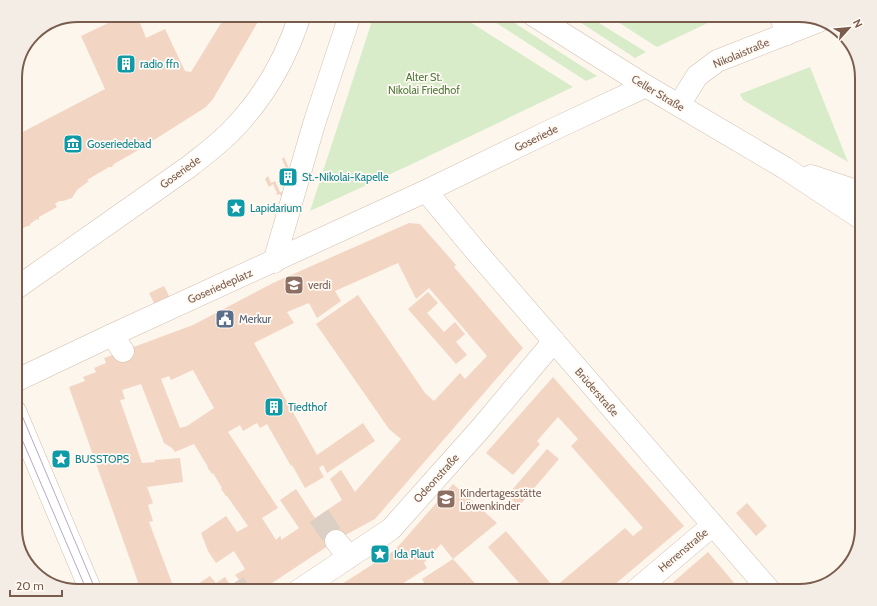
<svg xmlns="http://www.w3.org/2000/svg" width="877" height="606" font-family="Cabin,sans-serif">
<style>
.green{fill:#d8ecc9}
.building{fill:#f3d5c3;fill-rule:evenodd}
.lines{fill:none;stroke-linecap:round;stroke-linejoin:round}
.minor-tunnel{stroke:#dcd0c4;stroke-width:22;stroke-dasharray:22 11;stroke-linecap:butt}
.minor-casing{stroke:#d1beb0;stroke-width:23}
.minor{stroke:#fff;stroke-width:22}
.tram{stroke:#b9a8c9;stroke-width:1}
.labels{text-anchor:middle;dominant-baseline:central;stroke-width:3.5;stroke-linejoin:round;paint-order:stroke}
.street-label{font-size:11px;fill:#7a5c4d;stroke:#fffaf3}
.culture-label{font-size:11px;fill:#0d838f;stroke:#fffaf3;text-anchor:start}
.park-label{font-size:11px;fill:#537a41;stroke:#fffaf3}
.education-label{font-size:11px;fill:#785e54;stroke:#fffaf3;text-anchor:start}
.service-label{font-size:11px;fill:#4e5e75;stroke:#fffaf3;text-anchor:start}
.rim{fill:none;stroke:#7a5c4d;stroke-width:2}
</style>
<rect width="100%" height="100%" fill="#fdf6ec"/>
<!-- green -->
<g class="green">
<polygon points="374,15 459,15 573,87 410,165 310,211"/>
<polygon points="484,15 502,15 597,76 586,81"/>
<polygon points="569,15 586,15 646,52 635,58"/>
<polygon points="607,15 725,15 657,47"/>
<polygon points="810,67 848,162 743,100 740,94"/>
</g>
<!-- building -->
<g class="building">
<polygon points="125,15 137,15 146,38 165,29 185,71 191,72 226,15 259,15 259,20 213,99 206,107 135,152 114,164 112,167 109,167 87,180 89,181 77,190 72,198 63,201 59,201 55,204 57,207 39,217 39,220 37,219 30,224 30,226 27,226 20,230 20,233 18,232 15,234 15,136 105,89 81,36"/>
<polygon points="284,157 292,175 289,176 293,185 295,184 295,185 293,186 292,192 293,193 292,194 290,192 284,197 279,194 277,195 276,194 277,193 273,184 269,187 265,179 268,176 271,183 275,181 280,192 285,193 289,190 290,185 286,175 288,173 282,159"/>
<path d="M409,223L420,224L456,265L454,267L523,348L375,519L340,538L260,591H187L210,576L216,583L225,577L231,586L239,580L235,575L245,569L234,551L216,563L208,551L201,533L226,516L237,532L248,526L227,496H226L221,489L222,488L213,473L212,474L207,467H208L194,444L175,452L172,448L164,443L141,384L122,390L125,399L120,400L142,463L155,462V460L180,458L183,482L147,487L153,503L148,505L153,521L149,522L175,591H137L136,587L139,585L69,387L85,381L83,377L96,372L94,368L106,363L104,358L193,325L273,283ZM398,263L416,299L429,288L487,356L465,379L460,373L434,401L425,393L358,295L316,324L389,429L401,439L355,492L341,470L330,479L342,500L315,518L296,489L280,500L299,528L281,540V537L280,536L276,540L262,518L278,508L228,432L240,425L243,431L257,423L260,428L267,424L291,466L292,465L305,488L324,477L319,468L323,465L327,473L375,441L363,423L317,455L254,343L294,323L287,312L309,303L317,318L341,301L335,291ZM193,370L214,408L187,426L180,428L161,379L169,376L171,380Z"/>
<polygon points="164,286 170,298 155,305 149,293"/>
<polygon points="428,292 438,303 427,313 444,332 455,322 465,334 456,342 467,355 456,364 408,309"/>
<polygon points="553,377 684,526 607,591 526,591 488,547 506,531 552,585 553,584 555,587 625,528 633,536 643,528 571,446 578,439 558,417 537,441 540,444 513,475 486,453"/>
<polygon points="547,449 559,459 519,506 507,496"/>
<polygon points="453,484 497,523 453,559 482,591 429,591 422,579 453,559 441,544 424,563 427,568 402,584 406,591 331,591 395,550"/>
<polygon points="747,503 767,526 756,536 736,513"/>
<polygon points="708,552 741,591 663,591"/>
</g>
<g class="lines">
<!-- minor-tunnel -->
<g class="minor-tunnel">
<polyline points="319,516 336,541"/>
<polyline points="234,583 239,591"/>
</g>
<!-- minor casing -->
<g class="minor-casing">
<g id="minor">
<polyline points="533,15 646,86 785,168 862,219"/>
<polyline points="780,15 787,34"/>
<polyline points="679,105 697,76 717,61 819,21"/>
<polyline points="811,176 862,193"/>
<polyline points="426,191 474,249 770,591"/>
<polyline points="274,262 314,124 350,15"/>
<path d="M15,289L190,166C206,153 223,141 236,126C266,94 287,56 300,15"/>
<polyline points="112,335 123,351"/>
<polyline points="15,381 112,335 426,191 552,130 646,86"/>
<polyline points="15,411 91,591"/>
<polyline points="336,541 349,557"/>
<polyline points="298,591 391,529 481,428 554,341"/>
<polyline points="635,591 713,525"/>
</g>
</g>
<!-- minor -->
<use href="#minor" class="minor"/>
<!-- tram -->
<g class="tram">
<polyline points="15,399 96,591"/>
<polyline points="15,423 87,591"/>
</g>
</g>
<!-- icons -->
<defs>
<g id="building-square" transform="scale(1)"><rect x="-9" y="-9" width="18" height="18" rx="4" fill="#0f9aa8" stroke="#fffaf3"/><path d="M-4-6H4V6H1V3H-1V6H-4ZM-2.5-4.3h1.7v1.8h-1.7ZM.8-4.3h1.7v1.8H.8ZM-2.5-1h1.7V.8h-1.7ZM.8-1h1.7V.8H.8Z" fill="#fff"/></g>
<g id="museum-square" transform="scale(1)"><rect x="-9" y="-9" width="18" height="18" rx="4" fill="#0f9aa8" stroke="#fffaf3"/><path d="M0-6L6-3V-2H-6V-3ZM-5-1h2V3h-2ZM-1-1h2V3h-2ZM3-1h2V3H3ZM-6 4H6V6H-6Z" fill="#fff"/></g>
<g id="sight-square" transform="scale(1)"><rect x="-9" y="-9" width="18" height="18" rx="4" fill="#0f9aa8" stroke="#fffaf3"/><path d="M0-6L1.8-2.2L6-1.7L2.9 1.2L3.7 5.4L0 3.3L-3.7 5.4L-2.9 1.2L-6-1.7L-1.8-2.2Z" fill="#fff"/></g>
<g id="university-square" transform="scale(1)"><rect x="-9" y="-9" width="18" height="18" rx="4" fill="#8d6e63" stroke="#fffaf3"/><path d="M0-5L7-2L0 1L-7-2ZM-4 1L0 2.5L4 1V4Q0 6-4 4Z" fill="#fff"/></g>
<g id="civic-square" transform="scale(1)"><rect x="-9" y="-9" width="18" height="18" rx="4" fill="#5c6f8a" stroke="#fffaf3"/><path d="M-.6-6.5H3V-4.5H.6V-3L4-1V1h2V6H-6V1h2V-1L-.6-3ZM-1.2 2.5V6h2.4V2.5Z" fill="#fff"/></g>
<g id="school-square" transform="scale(1)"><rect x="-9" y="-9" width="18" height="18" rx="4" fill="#8d6e63" stroke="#fffaf3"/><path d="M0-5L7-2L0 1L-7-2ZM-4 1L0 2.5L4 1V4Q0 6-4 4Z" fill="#fff"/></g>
</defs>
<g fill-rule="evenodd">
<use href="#building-square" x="126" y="64"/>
<use href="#museum-square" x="73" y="144"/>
<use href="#building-square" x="288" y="177"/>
<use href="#sight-square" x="236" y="208"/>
<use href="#university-square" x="294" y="285"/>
<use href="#civic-square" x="225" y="319"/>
<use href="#building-square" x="274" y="407"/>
<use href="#sight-square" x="61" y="459"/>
<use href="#school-square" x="446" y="499"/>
<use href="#sight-square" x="380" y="554"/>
</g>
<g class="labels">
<!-- street labels -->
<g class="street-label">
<text transform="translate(741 53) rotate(-23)">Nikolaistraße</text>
<text transform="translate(658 93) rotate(31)">Celler Straße</text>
<text transform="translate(536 138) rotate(-26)">Goseriede</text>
<text transform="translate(180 172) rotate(-36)">Goseriede</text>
<text transform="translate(220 286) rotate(-24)">Goseriedeplatz</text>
<text transform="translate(597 392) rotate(49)">Brüderstraße</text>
<text transform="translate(436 478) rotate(-48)">Odeonstraße</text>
<text transform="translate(683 550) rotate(-40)">Herrenstraße</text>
</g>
<!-- culture labels -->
<g class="culture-label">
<text x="140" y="64">radio ffn</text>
<text x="87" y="144">Goseriedebad</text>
<text x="302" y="177">St.-Nikolai-Kapelle</text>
<text x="250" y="208">Lapidarium</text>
<text x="288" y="407">Tiedthof</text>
<text x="75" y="459">BUSSTOPS</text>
<text x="394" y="554">Ida Plaut</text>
</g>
<!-- park labels -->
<g class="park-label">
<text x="424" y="77">Alter St.<tspan x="424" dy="13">Nikolai Friedhof</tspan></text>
</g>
<!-- education labels -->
<g class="education-label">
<text x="308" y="285">verdi</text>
<text x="460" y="493">Kindertagesstätte<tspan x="460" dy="13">Löwenkinder</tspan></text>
</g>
<!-- service labels -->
<g class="service-label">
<text x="239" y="319">Merkur</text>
</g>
</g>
<!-- crop -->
<path d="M0 0H877V606H0ZM78 22H799A56 56 0 0 1 855 78V528A56 56 0 0 1 799 584H78A56 56 0 0 1 22 528V78A56 56 0 0 1 78 22Z" fill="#f4ede6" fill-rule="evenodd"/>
<path class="rim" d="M78 22H799A56 56 0 0 1 855 78V528A56 56 0 0 1 799 584H78A56 56 0 0 1 22 528V78A56 56 0 0 1 78 22Z"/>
<!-- north arrow -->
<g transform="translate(849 28) rotate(63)" stroke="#fffaf3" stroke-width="3" paint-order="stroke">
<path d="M0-3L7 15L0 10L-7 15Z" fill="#7a5c4d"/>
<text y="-6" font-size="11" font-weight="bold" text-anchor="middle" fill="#7a5c4d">N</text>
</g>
<!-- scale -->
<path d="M10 590v6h52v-6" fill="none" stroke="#7a5c4d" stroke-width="2"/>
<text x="16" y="590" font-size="12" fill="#7a5c4d" stroke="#fffaf3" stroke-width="3" paint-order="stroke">20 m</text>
</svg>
